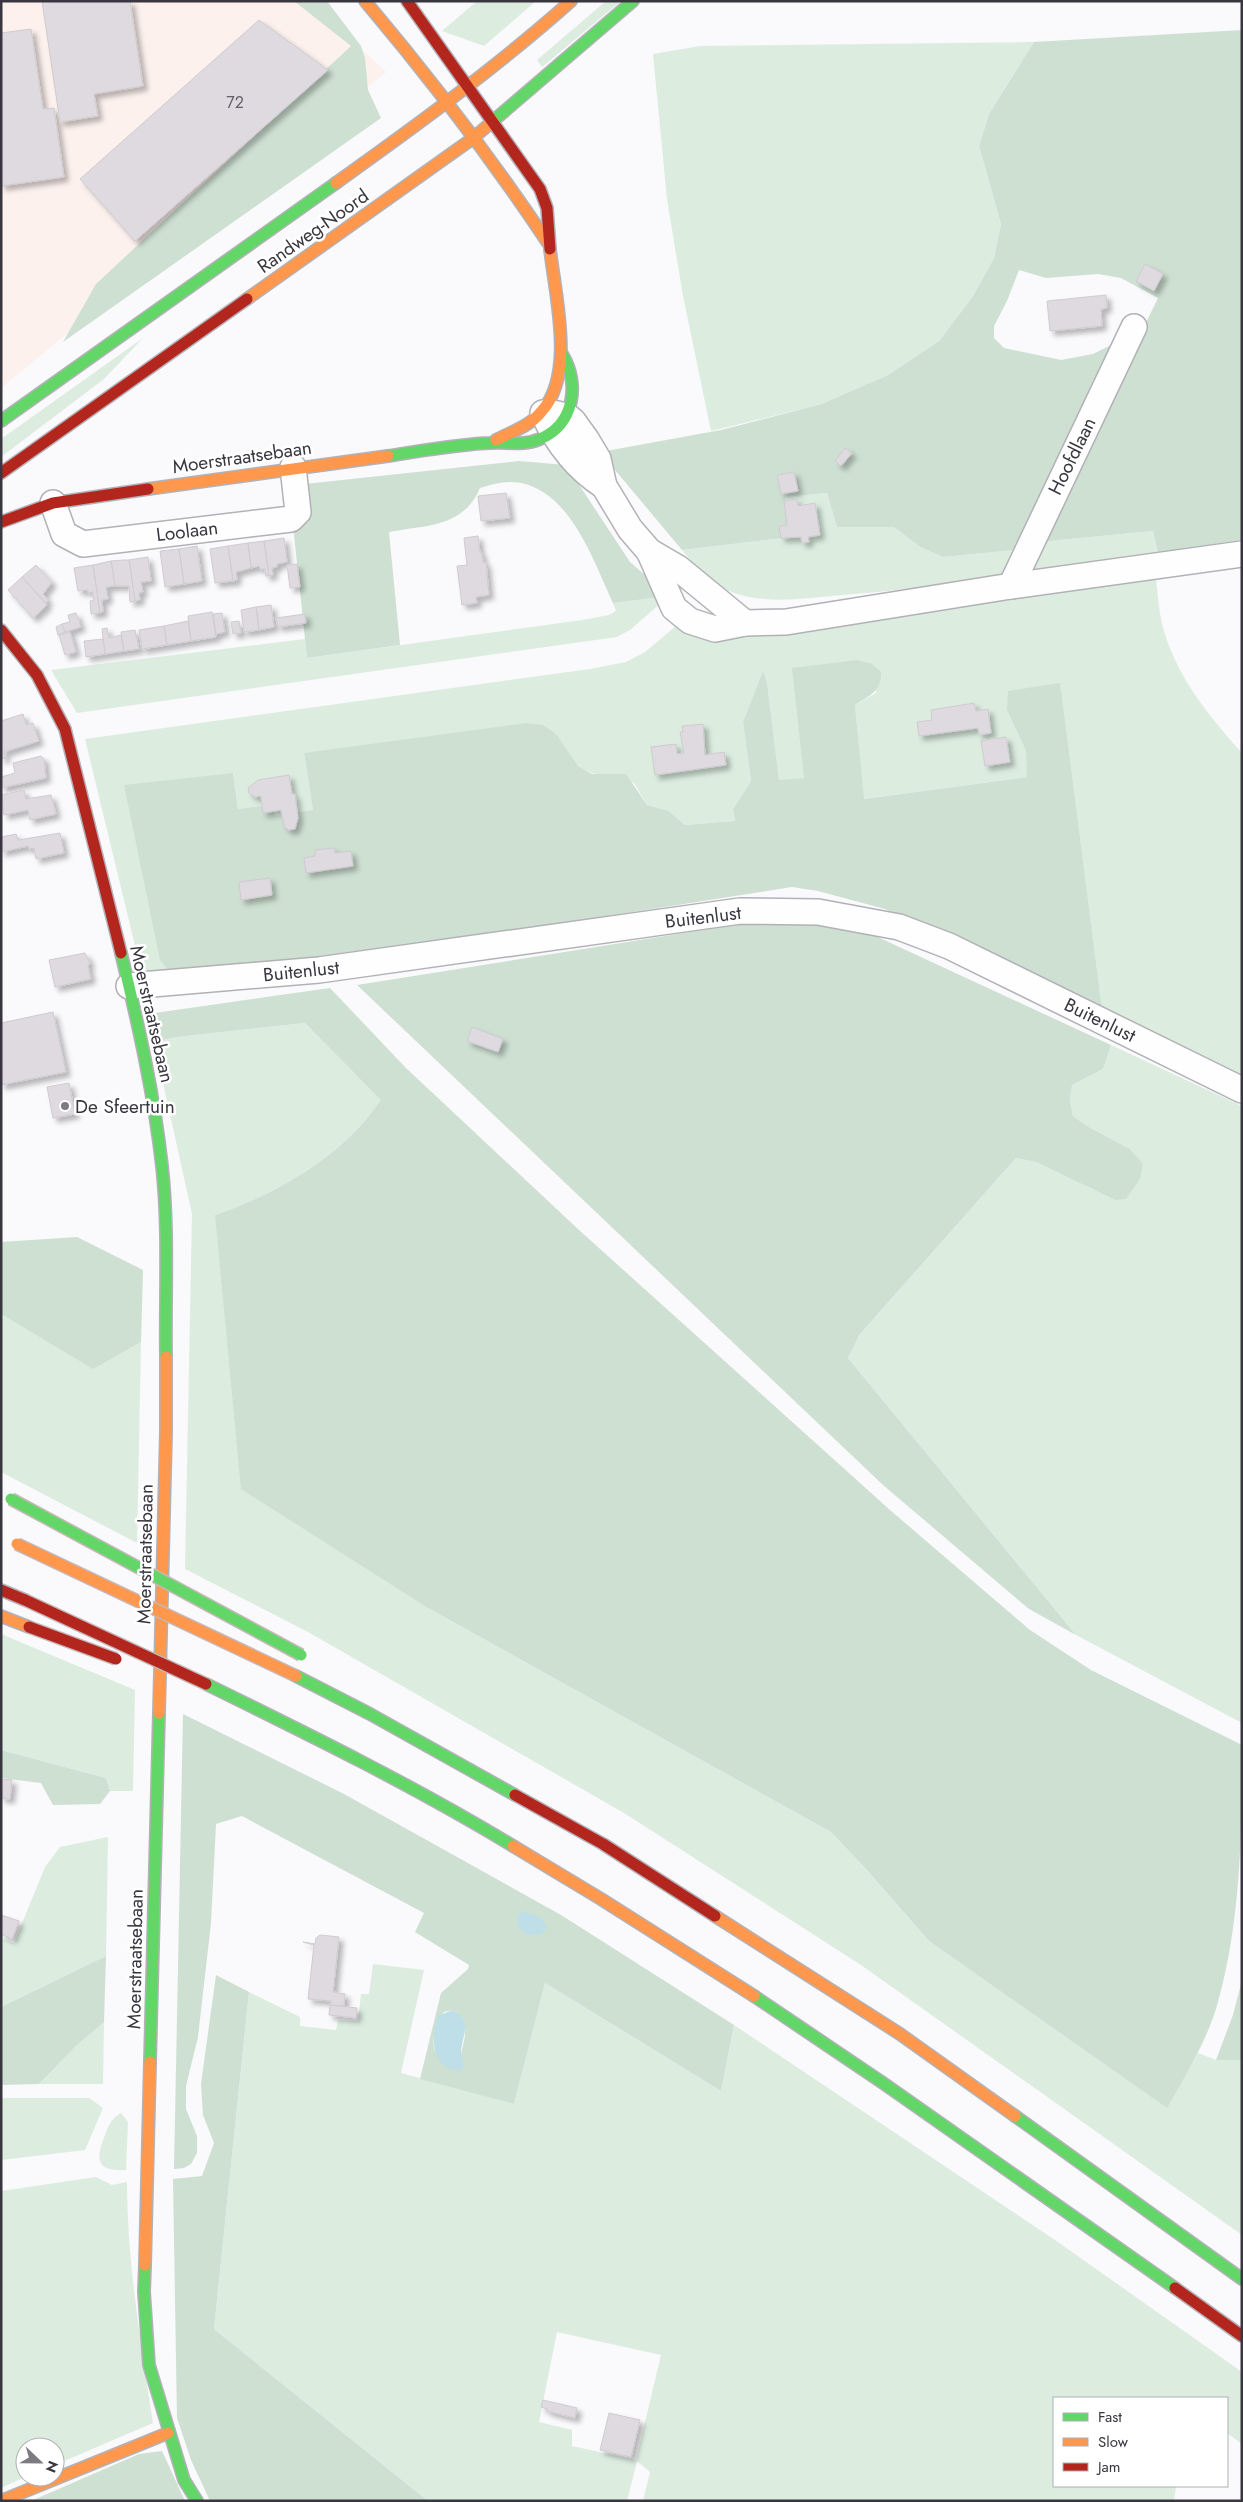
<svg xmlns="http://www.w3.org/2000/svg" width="1243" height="2502" font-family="Jost,sans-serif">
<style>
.industrial{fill:#fcf1ed}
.green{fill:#dcede0;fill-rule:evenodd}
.forest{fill:#cee0d2;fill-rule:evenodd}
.water{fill:#bedee8}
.building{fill:#dfd9e0;stroke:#cfcbd0;filter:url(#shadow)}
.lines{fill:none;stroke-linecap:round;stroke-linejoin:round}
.street-casing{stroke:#b2b1b7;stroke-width:28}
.fast-casing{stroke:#b2b1b7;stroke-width:14}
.slow-casing{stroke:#b2b1b7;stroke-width:14}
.jam-casing{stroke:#b2b1b7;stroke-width:14}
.street{stroke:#fefeff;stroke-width:25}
.fast{stroke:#63d668;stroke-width:11}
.slow{stroke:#ff974d;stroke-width:11}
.jam{stroke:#b3261e;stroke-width:11}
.fast-bridge-casing{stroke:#c6b7b9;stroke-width:14;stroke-linecap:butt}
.slow-bridge-casing{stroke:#c6b7b9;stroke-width:14;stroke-linecap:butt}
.jam-bridge-casing{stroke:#c6b7b9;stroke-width:14;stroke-linecap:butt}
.fast-bridge{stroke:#63d668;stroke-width:11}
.slow-bridge{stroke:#ff974d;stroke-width:11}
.jam-bridge{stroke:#b3261e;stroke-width:11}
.poi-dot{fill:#7d7a82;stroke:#fff;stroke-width:2}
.labels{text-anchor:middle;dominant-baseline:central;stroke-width:5;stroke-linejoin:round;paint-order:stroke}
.number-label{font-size:16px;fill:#625f68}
.street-label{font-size:19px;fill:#393640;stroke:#fff}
.poi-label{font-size:19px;fill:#393640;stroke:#fff;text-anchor:start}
</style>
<defs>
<filter id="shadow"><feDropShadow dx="4.5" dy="4.5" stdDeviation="2.5" flood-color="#0004"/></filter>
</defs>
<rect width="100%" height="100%" fill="#faf9fc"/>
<!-- industrial -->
<polygon class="industrial" points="1,1 312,1 386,72 1,388"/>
<!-- green -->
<g class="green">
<polygon points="477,1 536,1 484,46 442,31"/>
<polygon points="606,1 621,1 542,67 537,60"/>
<polygon points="1034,42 989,114 979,146 1001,224 994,258 973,296 939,341 888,375 823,404 711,431 683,296 667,199 653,54 700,46"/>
<polygon points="143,338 104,379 1,457 1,439"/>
<path d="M827,493L837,527H894L920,547L943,557L1015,550L1002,576C949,584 897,591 843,595C804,598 764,606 726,590C706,581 695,566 682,550L791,537L785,497Z"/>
<polygon points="1153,531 1158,553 1024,573 1039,542"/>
<path d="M1156,578C1158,595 1159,615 1164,631C1178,679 1210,717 1242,753V1080L1103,1017L1059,683L1007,710L1026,751L1028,777L863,799L855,705L876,693L872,664L805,778L779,781L767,682L763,672L743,722L751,781L733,809L735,821L685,825L669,811L647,805L634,783C619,779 589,775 578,766C569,758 562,744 555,734L304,753L313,810L275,816L273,804L238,809L233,773L179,983L151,975L139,962L85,739L590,669L626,662L645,652L695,610L725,624L913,614Z"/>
<polygon points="669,596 630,630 617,637 77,713 51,670 305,639 307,658 582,620 609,615 616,611 613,603"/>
<path d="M305,1023L382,1100C342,1155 278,1194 215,1215L428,1608L831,1832L867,1870L929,1941L1166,2107L1198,2053L1216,2060H1242V2235L861,1965L624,1813L308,1632L185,1569L192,1214L154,1042L177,1037Z"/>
<polygon points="1111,1045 1242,1106 1242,1723 1076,1635 848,1358 860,1334 1016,1158 1036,1162 1115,1200 1142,1164 1130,1149 1087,1126 1073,1116 1070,1101 1072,1085 1103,1069"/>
<polygon points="1,1314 93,1368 141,1342 137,1543 1,1472"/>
<polygon points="1,1634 135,1690 133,1791 110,1791 106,1778 1,1750"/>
<polygon points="108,1837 106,1956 1,2007 1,1938 14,1943 45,1867 60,1847"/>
<path d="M373,1964L424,1970L401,2073L514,2104L545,1983L721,2091L734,2025L1055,2240L1242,2372V2444L1227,2433V2398H1054V2486H1176L1174,2501H643L650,2472L637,2461L627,2501H428L214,2329L249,1992L300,2017V2026L336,2030L338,2020L358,2021L361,1994H369ZM557,2332L661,2355L636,2460L572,2446V2430L539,2422Z"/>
<polygon points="104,2022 103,2084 39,2084 75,2047"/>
<polygon points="1,2098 89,2098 103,2108 85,2150 1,2160"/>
<path d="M121,2113L128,2122L126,2170C100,2171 94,2163 104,2138C108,2127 110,2119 121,2113Z"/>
<path d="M96,2177L112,2185L127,2182C127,2263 141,2343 153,2423L55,2465V2447H25V2477L1,2488V2191Z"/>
</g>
<!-- forest -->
<g class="forest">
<polygon points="294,1 327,1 361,46 365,58 368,90 381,118 63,342 96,284 351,46"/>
<polygon points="1242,30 1242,540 1158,553 1153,531 1039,542 1158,298 1121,278 1098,274 1046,278 1019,270 1007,301 994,326 994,338 1004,348 1061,360 1093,354 1121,340 1015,550 943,557 920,547 894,527 837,527 827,493 785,497 792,537 682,550 615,470 606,451 721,430 822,404 888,375 939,341 973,296 994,258 1001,224 979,146 989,114 1034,42"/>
<path d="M519,461L566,465L630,562L669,596L613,603C594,562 571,493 521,483C508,480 492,484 480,488C463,528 426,525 389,532L400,645L307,658L293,525L308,523L305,484Z"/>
<path d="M857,660L872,664L881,672C882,691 869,696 855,705L864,799L1027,777L1026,751L1007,710L1008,691L1060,683L1103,1017L885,909L818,891L792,887L179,983L160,960L124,785L233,773L238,809L273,804L275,816L313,810L304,753L526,723L543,725L556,734L578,766L592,774H626L647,805L669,811L685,825L735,821L733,809L751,781L743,722L763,671L767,682L779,780L804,778L792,668Z"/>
<polygon points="765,920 854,926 1111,1045 1103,1069 1072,1085 1070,1101 1073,1116 1087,1126 1130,1149 1143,1164 1140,1179 1126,1199 1115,1200 1036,1162 1016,1158 860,1334 848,1358 1076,1635 1029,1609 883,1485 357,985"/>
<path d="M330,988L406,1068L579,1230L890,1510L1030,1630L1091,1670L1242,1745C1242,1833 1241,1924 1216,2009C1205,2044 1185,2076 1167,2108L929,1941L867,1870L831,1832L428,1608L241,1489L215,1215C277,1194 344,1155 381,1100L305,1023L177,1037L154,1042L148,1014Z"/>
<polygon points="77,1237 143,1270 141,1342 93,1369 1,1314 1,1242"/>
<path d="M183,1714L344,1794L561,1915L734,2025L721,2091L545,1983L514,2104L420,2079L441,1993L468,1969L469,1965L415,1932L424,1913L242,1816L216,1824L211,1923L198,2037L186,2086V2109L197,2136V2153L191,2164L184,2168L174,2169ZM452,2010C471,2019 465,2037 461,2054L435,2051C430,2036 438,2025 444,2012Z"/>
<polygon points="1,1750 106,1778 110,1791 100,1804 53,1805 41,1783 1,1778"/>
<polygon points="106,1956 104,2022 75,2047 39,2084 1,2085 1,2007"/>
<polygon points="216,1975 249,1992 214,2329 428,2501 210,2501 191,2460 177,2418 173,2179 202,2176 214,2143 203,2115 201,2084"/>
<polygon points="1242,1980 1242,2060 1216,2060 1233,2015"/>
<polygon points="162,2451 185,2501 31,2501 139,2454"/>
</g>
<!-- water -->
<g class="water">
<path d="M523,1911L542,1918L547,1927L542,1934C526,1937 515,1932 518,1915Z"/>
<path d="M452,2010C475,2021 461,2036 461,2053C461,2057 463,2062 464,2065L461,2071C431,2070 430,2037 438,2016Z"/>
</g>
<!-- building -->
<g class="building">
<polygon points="42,1 130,1 143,86 94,94 98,116 60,122"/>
<polygon points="259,20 328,70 135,241 80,179"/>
<polygon points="31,29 43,109 54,108 64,177 1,186 1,33"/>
<polygon points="1145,264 1163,274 1154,291 1136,281"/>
<polygon points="1106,295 1107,308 1101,309 1102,326 1050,331 1047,301"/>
<polygon points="845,448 852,453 841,466 835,461"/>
<polygon points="794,472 798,491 781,494 777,475"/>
<polygon points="506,493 510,518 481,521 478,496"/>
<polygon points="797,499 798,506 815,503 820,535 808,537 809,542 802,543 801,537 781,538 779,526 787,525 784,501"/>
<polygon points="478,536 480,553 482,553 483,563 486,562 489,595 476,597 477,603 462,605 457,566 467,565 464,538"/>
<polygon points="284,538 287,562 277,564 277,567 272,568 273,575 269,576 264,541"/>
<polygon points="264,541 269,576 266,576 265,569 260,569 259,566 251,568 248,543"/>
<polygon points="248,543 251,568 236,572 237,580 233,581 228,546"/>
<polygon points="197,546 202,581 184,584 179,549"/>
<polygon points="228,546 233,581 215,583 210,549"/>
<polygon points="179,549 184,584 165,587 160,551"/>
<polygon points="148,557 151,581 141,582 143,592 139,593 140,600 135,601 129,560"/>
<polygon points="124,560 129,560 135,601 130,602 129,586 115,586 111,561"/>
<polygon points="111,561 115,586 106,587 108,599 102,600 103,612 100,613 93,565"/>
<polygon points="297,564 300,587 290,588 287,565"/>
<polygon points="36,565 52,582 43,594 48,600 46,603 22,577"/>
<polygon points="93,565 100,613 91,614 90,601 94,600 93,592 88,593 88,590 78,591 74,568"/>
<polygon points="22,577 47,605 33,618 8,590"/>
<polygon points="271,605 274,627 259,630 256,607"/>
<polygon points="256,607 259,630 244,632 241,610"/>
<polygon points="212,612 216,637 191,641 188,616"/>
<polygon points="76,613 81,627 65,632 62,624 70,622 68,615"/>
<polygon points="222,613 225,632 216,634 213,614"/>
<polygon points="305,614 306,623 278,627 276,618"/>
<polygon points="188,621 191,641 167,645 164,626"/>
<polygon points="239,621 241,633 233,634 231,622"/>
<polygon points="62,624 65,632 58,635 56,627"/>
<polygon points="164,626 167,645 142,649 139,630"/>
<polygon points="107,628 109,638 121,635 124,651 105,654 102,629"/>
<polygon points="135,630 139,649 124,651 121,632"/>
<polygon points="70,632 76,652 65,655 59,635"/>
<polygon points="103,639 105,654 86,657 84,641"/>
<polygon points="974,703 976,711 988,709 991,733 979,735 978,728 919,736 917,722 932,720 931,710"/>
<polygon points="23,714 26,725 33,723 39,741 4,752 6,758 1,759 1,721"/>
<polygon points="703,724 705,755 724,752 726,765 655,775 651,747 676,744 677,754 684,753 680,732 683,732 682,726"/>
<polygon points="1006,737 1010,762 985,766 981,741"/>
<polygon points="41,756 44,759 46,778 1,788 1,777 15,773 13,763"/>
<polygon points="289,775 292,794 295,794 298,818 295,829 288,830 284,826 281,810 263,813 261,796 255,797 249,793 248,788 258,780"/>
<polygon points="24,790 26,799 51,795 56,814 30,820 28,810 4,815 1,795"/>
<polygon points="60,833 64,853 36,859 34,848 29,849 28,846 1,852 1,837 16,834 18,840"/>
<polygon points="334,848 335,853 351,851 353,866 306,873 304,858 315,856 315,850"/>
<polygon points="270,878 272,895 241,900 239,882"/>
<polygon points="85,953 90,963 88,966 91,979 55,987 49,960"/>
<polygon points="53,1012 66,1072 1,1085 1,1023"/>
<polygon points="472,1027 503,1039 498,1052 467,1041"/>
<polygon points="69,1083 75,1114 53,1118 47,1087"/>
<polygon points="1,1779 12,1780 10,1799 1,1798"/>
<polygon points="1,1915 19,1921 12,1939 1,1934"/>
<polygon points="320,1935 339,1937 333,1992 345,1994 344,2006 330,2005 331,2001 308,1999 314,1945 303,1942 315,1944 316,1938"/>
<polygon points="330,2005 357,2008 356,2018 329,2015"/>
<polygon points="543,2400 577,2408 575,2418 547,2411 547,2409 541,2407"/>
<polygon points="609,2413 640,2420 631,2457 600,2450"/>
</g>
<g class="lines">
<!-- street casing -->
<g class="street-casing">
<g id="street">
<polyline points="547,412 567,416 573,421 586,439 598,459 604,486 630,529 649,551 674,608 690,621 715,629 745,623 786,622 1011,586 1242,554"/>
<path d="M543,413C557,443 576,468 604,486"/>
<polyline points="53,503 64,534 83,544 291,519 298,512 293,467"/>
<polyline points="649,551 678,568 745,623"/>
<polyline points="1011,586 1134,327"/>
<polyline points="129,986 319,970 740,911 818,912 899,927 949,946 1242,1090"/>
</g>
</g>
<!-- fast casing -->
<g class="fast-casing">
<g id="fast">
<polyline points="493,121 633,1"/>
<polyline points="1,421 336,183"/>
<path d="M388,456C422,451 457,444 491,443C508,442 524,446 540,439C575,424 580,383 562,354"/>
<path d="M121,953C138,1023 154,1094 162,1166C169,1229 165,1294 166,1357"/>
<polyline points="296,1676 370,1714 515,1795"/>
<path d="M206,1684C310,1735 414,1786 513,1846"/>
<polyline points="754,1996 883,2083 1175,2288"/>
<polyline points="150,2062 159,1713"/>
<polyline points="1015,2116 1242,2279"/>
<polyline points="145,2265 144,2292 149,2365 184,2480 197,2501"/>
</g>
</g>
<!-- slow casing -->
<g class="slow-casing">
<g id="slow">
<path d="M365,1C430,78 492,159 548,243"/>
<path d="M336,183C417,125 497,67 571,1"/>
<polyline points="247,299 472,139 493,121"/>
<path d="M496,440C511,432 530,426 541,412C576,375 555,295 550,249"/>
<polyline points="148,489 388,456"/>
<polyline points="1,1616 29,1627"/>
<polyline points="159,1713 166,1432 166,1357"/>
<polyline points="513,1846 601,1899 754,1996"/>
<polyline points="715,1916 900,2034 1015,2116"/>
<polyline points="145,2265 150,2062"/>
<polyline points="1,2501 168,2433"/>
</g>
</g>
<!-- jam casing -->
<g class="jam-casing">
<g id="jam">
<polyline points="407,1 540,189 547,208 550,249"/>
<polyline points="1,473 247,299"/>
<polyline points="1,522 53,503 148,489"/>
<polyline points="1,630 37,675 65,729 121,953"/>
<polyline points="1,1590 25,1600"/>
<polyline points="515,1795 603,1844 715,1916"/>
<polyline points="1175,2288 1242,2336"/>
</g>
</g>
<!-- street -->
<use href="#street" class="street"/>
<!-- fast -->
<use href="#fast" class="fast"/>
<!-- slow -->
<use href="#slow" class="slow"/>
<!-- jam -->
<use href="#jam" class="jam"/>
<!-- fast-bridge casing -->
<g class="fast-bridge-casing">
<polyline id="fast-bridge" points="11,1499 301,1655"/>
</g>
<!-- slow-bridge casing -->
<g class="slow-bridge-casing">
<polyline id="slow-bridge" points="17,1544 296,1676"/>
</g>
<!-- jam-bridge casing -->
<g class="jam-bridge-casing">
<g id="jam-bridge">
<polyline points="25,1600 206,1684"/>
<polyline points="29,1627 116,1659"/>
</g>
</g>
<!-- fast-bridge -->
<use href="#fast-bridge" class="fast-bridge"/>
<!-- slow-bridge -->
<use href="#slow-bridge" class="slow-bridge"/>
<!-- jam-bridge -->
<use href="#jam-bridge" class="jam-bridge"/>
</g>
<!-- markers -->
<circle class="poi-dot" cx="65" cy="1106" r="5"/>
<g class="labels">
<!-- number labels -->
<g class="number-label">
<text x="235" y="102">72</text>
</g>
<!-- street labels -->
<g class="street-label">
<text transform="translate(313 231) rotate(-35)">Randweg-Noord</text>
<text transform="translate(1072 456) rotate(-64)">Hoofdlaan</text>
<text transform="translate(242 457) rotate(-8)">Moerstraatsebaan</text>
<text transform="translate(187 531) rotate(-7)">Loolaan</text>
<text transform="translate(703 917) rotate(-7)">Buitenlust</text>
<text transform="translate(301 971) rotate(-6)">Buitenlust</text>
<text transform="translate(152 1014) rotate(77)">Moerstraatsebaan</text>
<text transform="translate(1100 1020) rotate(26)">Buitenlust</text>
<text transform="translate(145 1554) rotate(-89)">Moerstraatsebaan</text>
<text transform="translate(135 1959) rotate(-89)">Moerstraatsebaan</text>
</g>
<!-- poi labels -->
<g class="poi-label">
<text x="75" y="1106">De Sfeertuin</text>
</g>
</g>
<!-- border -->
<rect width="1243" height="2502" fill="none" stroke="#393640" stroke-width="5"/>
<!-- legend -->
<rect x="1053" y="2397" width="175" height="90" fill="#ffffff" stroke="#b0afb3"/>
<rect x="1063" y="2413" width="25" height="8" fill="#63d668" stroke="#b0afb3"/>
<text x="1098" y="2422" font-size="15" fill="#393640">Fast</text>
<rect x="1063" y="2438" width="25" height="8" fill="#ff974d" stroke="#b0afb3"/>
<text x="1098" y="2447" font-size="15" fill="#393640">Slow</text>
<rect x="1063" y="2463" width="25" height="8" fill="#b3261e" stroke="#b0afb3"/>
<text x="1098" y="2472" font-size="15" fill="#393640">Jam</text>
<!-- north arrow -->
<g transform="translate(40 2462) rotate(112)"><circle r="24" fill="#ffffff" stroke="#b0afb3"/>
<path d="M0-4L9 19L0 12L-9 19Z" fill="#7d7a82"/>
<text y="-8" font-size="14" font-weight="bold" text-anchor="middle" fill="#393640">N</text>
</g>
</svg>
